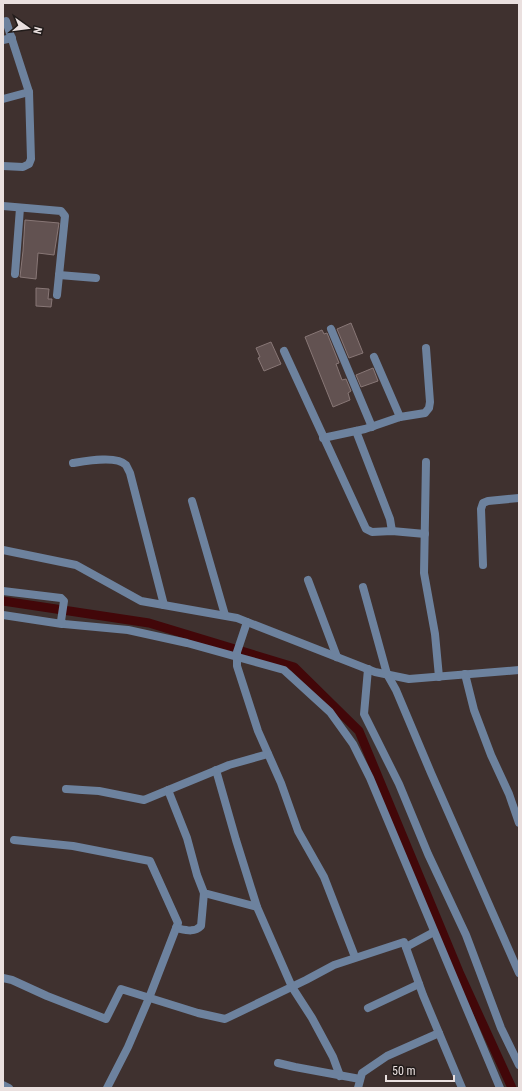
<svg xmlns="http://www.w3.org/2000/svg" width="522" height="1091" font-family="'Roboto Condensed',sans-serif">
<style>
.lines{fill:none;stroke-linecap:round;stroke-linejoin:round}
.canal{stroke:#420709;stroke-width:9}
.building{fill:#625251;stroke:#887776}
.street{stroke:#6d829e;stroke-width:8}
</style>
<rect width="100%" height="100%" fill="#3f312f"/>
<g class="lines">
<!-- canal -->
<polyline class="canal" points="3,601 149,623 294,667 359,731 459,972 512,1088"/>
</g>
<!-- building -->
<g class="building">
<polygon points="25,220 59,223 54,255 38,253 36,279 20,277 23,251"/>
<polygon points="36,288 49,289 48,299 52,299 51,307 36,306"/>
<polygon points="351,323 363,353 349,358 337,329"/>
<polygon points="322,330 324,334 327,333 339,363 336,364 342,380 346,379 351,391 348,393 350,400 333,407 305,337"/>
<polygon points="271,342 281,364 264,371 258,358 260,357 256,348"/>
<polygon points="373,368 378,381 361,387 356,375"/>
</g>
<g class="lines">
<!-- street -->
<g class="street">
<polyline points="3,40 12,38"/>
<polyline points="3,99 29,92"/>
<polyline points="3,166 23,167 29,164 31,159 29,92 6,21"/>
<polyline points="3,206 61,211 65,216 57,295"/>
<polyline points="15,274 20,208"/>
<polyline points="59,275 96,278"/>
<polyline points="331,329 372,427"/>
<polyline points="284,351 366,529 372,532 392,531 425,534"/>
<polyline points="374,357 400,417"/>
<polyline points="356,431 390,519 392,531"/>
<polyline points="323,438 365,429 400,417 425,413 429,408 430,402 426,348"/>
<polyline points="426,462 424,573 435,634 439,677"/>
<path d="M73,463C85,461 117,455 126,465C127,467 129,471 130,473L164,605"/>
<polyline points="192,501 225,615"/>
<polyline points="3,550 76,565 141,601 237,618 375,672 409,679 519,670"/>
<polyline points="483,565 481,509 483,503 488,501 519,498"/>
<polyline points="308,580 337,657"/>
<polyline points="363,587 387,674 396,690 431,773 519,973"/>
<polyline points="3,591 61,598 64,601 61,621 64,624 128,630 187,643 284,670 330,712 353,744 370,778 500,1088"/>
<polyline points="3,615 62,624 62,623"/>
<polyline points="247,622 237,652 237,666 258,731 281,783 298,831 324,877 355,957"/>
<polyline points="368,669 364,714 399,784 428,854 466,935 501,1028 519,1065"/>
<polyline points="465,674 474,710 491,755 509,794 519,823"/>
<polyline points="216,770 236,840 257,907"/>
<polyline points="66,789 99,791 144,800 229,765 268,754"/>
<polyline points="168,790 187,838 197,875 204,893 257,907 292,987 312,1018 333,1057 340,1076"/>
<polyline points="14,840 73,846 150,861 178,923 149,998 128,1047 107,1088"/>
<path d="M176,928C186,930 194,933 201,926L204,893"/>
<polyline points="406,947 434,932"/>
<polyline points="3,978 12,980 47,996 106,1019 121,989 198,1013 225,1019 306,980 334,965 404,942 423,995 462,1088"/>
<polyline points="368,1008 419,984"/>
<polyline points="278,1063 295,1067 360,1079"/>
<polyline points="3,1085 9,1088"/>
<polyline points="358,1088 362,1073 387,1056 439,1033"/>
</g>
</g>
<!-- border -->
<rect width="522" height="1091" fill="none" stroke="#eae0df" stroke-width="8"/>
<!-- north arrow -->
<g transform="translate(28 28) rotate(104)" stroke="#211b1a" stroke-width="3" paint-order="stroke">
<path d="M0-3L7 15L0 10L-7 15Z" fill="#eae0df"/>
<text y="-6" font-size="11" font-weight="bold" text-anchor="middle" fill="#eae0df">N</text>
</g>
<!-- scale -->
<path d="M386 1075v6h68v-6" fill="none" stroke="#eae0df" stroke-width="2"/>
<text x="392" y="1075" font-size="12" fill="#eae0df" stroke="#211b1a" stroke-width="3" paint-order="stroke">50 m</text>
</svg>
